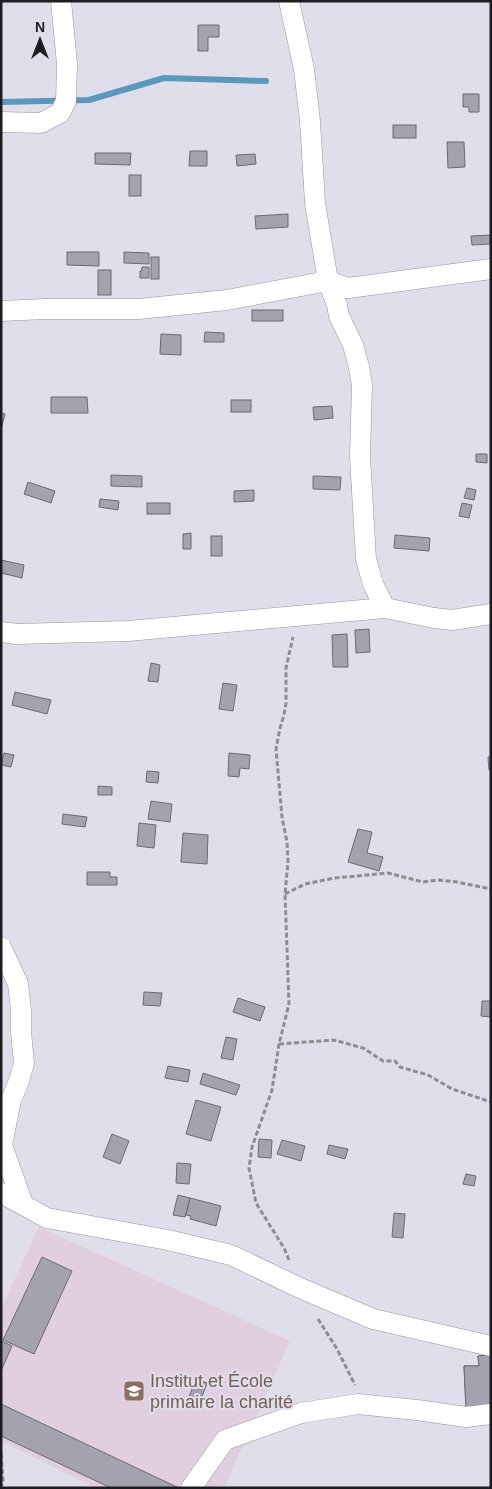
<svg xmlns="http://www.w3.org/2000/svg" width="492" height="1489" font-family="Helvetica,sans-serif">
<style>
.education{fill:#e1cfe0}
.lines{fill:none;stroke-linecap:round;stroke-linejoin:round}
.stream{stroke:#5b98bc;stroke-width:6}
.building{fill:#a3a2ae;stroke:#6b6a75}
.minor-casing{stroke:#9695a1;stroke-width:21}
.path{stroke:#8e8d96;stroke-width:3;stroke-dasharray:5 2.5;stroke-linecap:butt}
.minor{stroke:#fff;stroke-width:20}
.labels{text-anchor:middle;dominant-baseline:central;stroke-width:4;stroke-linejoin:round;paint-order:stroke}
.education-label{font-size:18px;fill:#785e54;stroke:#dfdeea;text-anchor:start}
</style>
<rect width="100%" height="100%" fill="#dfdeea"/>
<!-- education -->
<polygon class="education" points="39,1227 290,1341 224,1488 96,1488 1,1441 1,1309"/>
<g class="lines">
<!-- stream -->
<polyline class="stream" points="1,102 89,100 164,78 266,81"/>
</g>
<!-- building -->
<g class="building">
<polygon points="198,25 219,25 219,37 208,37 208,51 198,51"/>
<polygon points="463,94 479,94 479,112 469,112 469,107 463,107"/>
<rect x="393" y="125" width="23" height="13"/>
<polygon points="447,142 464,142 465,167 448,168"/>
<polygon points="190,151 207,151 207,166 189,166"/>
<polygon points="95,153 131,153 130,165 95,164"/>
<polygon points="255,154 256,164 237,166 236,155"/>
<rect x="129" y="175" width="12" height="21"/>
<polygon points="288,214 288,227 256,229 255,216"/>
<polygon points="491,235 491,244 472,245 471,236"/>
<polygon points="67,252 99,252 99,266 67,265"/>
<polygon points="124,252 149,253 149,264 124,263"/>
<rect x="151" y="257" width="8" height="22"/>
<polygon points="142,267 149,267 149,278 140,278 140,271 141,272"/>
<rect x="98" y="270" width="13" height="25"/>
<rect x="252" y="310" width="31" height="11"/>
<polygon points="205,332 224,333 224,342 204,342"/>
<polygon points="161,334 181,335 181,355 160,354"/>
<polygon points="51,397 87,397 88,413 51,413"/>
<rect x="231" y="400" width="20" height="12"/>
<polygon points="332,406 333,418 314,420 313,407"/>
<polygon points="1,413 5,414 2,426 1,426"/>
<polygon points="476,454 487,454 487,463 476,462"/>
<polygon points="111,475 142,476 142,487 111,486"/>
<polygon points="313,476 341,477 340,490 313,489"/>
<polygon points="28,482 55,491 51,503 24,494"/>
<polygon points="467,488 476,490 474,500 464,498"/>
<polygon points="254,490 254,501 234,502 234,491"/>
<polygon points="100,499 119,501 118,510 99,507"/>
<rect x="147" y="503" width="23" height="11"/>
<polygon points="462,503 472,505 469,518 459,516"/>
<polygon points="191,533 191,549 183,549 183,534"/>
<polygon points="395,535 430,538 429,551 394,548"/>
<rect x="211" y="536" width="11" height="20"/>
<polygon points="1,560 24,565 22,578 1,573"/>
<polygon points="369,629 370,652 356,653 355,630"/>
<polygon points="347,634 348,667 333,667 332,635"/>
<polygon points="151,663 160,665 158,682 148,681"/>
<polygon points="223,683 237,685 233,711 219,709"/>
<polygon points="15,692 51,700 47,714 12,705"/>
<polygon points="4,753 14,755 11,767 1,765"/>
<polygon points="229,753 250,755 249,769 240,768 239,777 228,776"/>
<polygon points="488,757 491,757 491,770 489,770"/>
<polygon points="147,771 159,772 158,783 146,782"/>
<polygon points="98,786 112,787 112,795 98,795"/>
<polygon points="151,801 172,804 170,822 148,819"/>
<polygon points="63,814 87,817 85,827 62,824"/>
<polygon points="139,823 156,825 154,848 137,846"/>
<polygon points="358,829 372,832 367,853 383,857 379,871 348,862"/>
<polygon points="183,833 208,835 207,864 181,862"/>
<polygon points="87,872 110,872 110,877 117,877 117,885 87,885"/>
<polygon points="144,992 162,993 160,1006 143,1005"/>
<polygon points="238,998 265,1007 260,1021 233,1012"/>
<polygon points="482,1001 491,1001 491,1017 481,1016"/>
<polygon points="226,1037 237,1039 233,1060 221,1058"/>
<polygon points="168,1066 190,1070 188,1082 165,1078"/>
<polygon points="203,1073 240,1085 236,1095 200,1084"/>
<polygon points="196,1100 221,1107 211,1141 186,1134"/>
<polygon points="112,1134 129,1141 120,1164 103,1157"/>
<polygon points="259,1139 272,1140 271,1158 258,1157"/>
<polygon points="282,1140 305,1146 301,1161 277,1154"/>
<polygon points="329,1145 348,1149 345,1159 327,1154"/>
<polygon points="177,1163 191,1164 189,1184 176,1183"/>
<polygon points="466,1174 476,1176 474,1186 463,1184"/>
<polygon points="178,1195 190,1198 185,1217 173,1215"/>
<polygon points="190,1198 221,1206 216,1226 190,1219 191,1216 186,1215"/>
<polygon points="394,1213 405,1214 403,1238 392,1237"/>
<polygon points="42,1257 72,1271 34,1354 3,1340"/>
<polygon points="1,1341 12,1346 1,1371"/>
<polygon points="491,1355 491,1408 466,1409 464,1366 479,1366 478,1356"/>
<polygon points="491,1355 491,1408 466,1409 464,1366 479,1366 478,1356"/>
<polygon points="196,1379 207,1383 200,1402 189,1397"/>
<polygon points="1,1404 179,1488 111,1488 1,1436"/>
</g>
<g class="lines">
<!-- minor casing -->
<g class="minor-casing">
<g id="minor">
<polyline points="289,1 304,69 310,121 315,203 328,281 337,305 339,316 353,345 359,367 362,385 360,457 366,559 373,584 385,608"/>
<polyline points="1,122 41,123 60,113 66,101 67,64 61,1"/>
<polyline points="1,311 45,309 139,309 227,300 328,281 348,288 491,269"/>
<polyline points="1,632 17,634 128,631 385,608 434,618 452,620 491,614"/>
<polyline points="1,947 18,984 21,1010 21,1032 24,1063 19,1081 11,1100 2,1145 23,1204"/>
<polyline points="1,1193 47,1218 168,1240 231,1255 300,1288 373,1319 491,1346"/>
<polyline points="191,1488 225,1440 301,1413 358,1404 417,1410 466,1417 491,1414"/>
</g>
</g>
<!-- path -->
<g class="path">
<polyline points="285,894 305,884 335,878 388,873 423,882 437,880 457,882 491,889"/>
<polyline points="279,1044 334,1040 363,1048 383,1061 395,1061 400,1067 428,1075 452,1089 491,1102"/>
<polyline points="289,1260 284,1248 256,1203 249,1168 252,1147 272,1090 279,1044 289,1004 285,894 288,861 287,842 282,817 276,749 280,728 284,715 286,703 286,668 293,637"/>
<polyline points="318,1319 337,1349 355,1385"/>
<polyline points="1,1454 3,1480 1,1488"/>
</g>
<!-- minor -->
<use href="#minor" class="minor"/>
</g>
<!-- icons -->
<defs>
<g id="school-square" transform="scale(1.125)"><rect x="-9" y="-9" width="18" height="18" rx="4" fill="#8d6e63" stroke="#dfdeea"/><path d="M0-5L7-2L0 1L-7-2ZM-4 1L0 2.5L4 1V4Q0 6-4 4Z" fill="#fff"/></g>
</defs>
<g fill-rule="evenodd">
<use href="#school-square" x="134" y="1391"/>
</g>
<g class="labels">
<!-- education labels -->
<g class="education-label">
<text x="150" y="1381">Institut et École<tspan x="150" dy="21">primaire la charité</tspan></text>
</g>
</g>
<!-- border -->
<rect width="492" height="1489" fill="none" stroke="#1d1d21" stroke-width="5"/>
<!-- north arrow -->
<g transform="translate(40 40)" stroke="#dfdeea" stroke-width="4" paint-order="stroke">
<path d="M0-4L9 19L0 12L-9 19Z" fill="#1d1d21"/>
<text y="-8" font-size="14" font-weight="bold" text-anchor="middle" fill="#1d1d21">N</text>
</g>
</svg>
